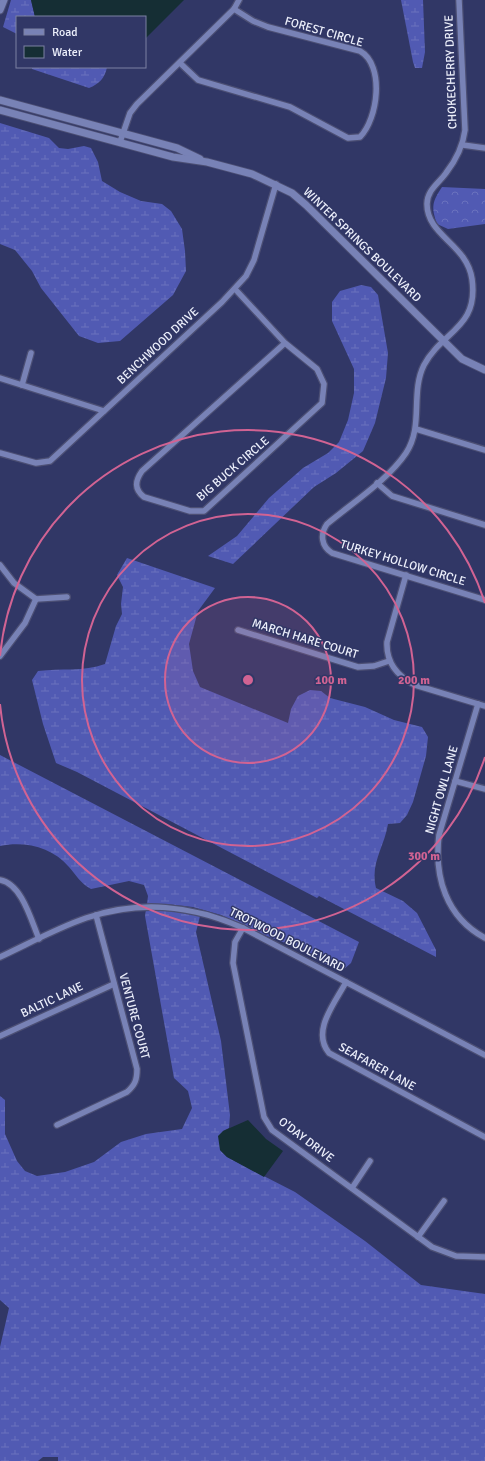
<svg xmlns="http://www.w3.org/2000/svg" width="485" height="1461" font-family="Signika,sans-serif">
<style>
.forest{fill:url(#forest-crowns)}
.wetland{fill:url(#wetland-marsh)}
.water{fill:#152e34}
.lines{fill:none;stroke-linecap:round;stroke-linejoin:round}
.street-casing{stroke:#4c4f74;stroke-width:8}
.secondary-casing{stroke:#4c4f74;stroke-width:9}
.street{stroke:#7882b6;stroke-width:5.5}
.secondary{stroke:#7882b6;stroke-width:7}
.ring{fill:none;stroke:#d16393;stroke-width:2}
.labels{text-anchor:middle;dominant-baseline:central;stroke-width:3;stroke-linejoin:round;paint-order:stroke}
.street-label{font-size:12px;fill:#eceffb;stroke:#313766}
.centre{fill:#d16393;stroke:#313766;stroke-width:2}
.ring-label{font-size:12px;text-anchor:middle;font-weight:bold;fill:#d16393;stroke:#313766;stroke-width:3;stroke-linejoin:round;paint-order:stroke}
</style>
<defs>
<pattern id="forest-crowns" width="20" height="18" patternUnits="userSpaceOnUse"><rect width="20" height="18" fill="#515ab3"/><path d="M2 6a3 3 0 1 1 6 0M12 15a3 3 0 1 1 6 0" fill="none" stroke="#6a72be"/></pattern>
<pattern id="wetland-marsh" width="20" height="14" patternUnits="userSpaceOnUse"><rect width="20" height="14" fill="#515ab3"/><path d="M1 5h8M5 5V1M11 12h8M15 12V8" fill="none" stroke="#6a72be"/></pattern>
</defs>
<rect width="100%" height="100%" fill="#313766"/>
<!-- forest -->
<path class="forest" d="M442,187L485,189V224L448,229L437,224C431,207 432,202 442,187Z"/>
<!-- wetland -->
<g class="wetland">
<polygon points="11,0 31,0 35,17 17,17 17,34 3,27"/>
<polygon points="401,0 423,0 425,52 422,68 415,68 413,62"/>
<path d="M32,67H107C105,78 99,84 89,88L32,69Z"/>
<polygon points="0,123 49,138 59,148 68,149 84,146 91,148 98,162 102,181 120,192 141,201 162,204 171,211 182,229 185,251 186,271 173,295 120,341 98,343 79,336 41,288 32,271 15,250 0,244"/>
<polygon points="361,285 371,287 378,295 388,353 386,378 375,423 363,451 336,473 314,487 233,564 208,556 237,536 269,498 303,468 328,453 339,442 348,420 354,393 354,369 332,321 332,302 340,291"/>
<path d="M127,558L215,588L198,611L189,644L193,671L200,687L288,723L291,709L298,696L310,690L321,691L330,698L365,707L394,720L422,727L428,737L426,756L413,802L407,815L400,823L388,824C384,848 370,863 376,888L403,901L417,913L436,950V957L319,896L317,898L77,772L56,763L43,724L32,680L38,671C62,668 83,672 105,664L116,626L122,614L121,604L123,587L117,575Z"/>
<path d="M0,755L359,942L351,963L343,970L323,963L299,948L264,935L221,915L193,907L166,904H147L148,896L144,885L129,881L91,889C79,882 77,876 69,867C52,847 25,841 0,846Z"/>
<polygon points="146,910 165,910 200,916 196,932 221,1041 230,1115 229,1128 223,1131 220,1150 227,1157 295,1192 365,1241 421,1285 485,1294 485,1461 58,1461 58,1457 43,1457 38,1461 0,1461 0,1347 9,1308 0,1300 0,1096 5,1100 5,1134 17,1161 25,1171 37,1176 65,1172 94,1162 121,1142 146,1134 182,1129 192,1108 188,1091 174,1078 145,916"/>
</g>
<!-- water -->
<g class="water">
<polygon points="31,0 184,0 145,39 145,17 35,17"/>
<polygon points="248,1120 266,1139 283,1151 264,1177 227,1157 220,1150 218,1136 223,1131"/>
</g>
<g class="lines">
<!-- street casing -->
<g class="street-casing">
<g id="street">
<path d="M459,0L465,130C463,146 456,160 446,173C439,183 427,190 427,204C427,236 467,244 472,279C479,328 442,331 424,365C410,393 424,426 406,453C388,480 352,503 327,524C320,534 321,546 332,553L485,600"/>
<path d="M180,63L198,80L290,107L348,138L360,137C378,119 385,65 360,51L268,27L253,21L234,9"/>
<polyline points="120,142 130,113 137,104 234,9 239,0"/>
<polyline points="463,145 485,148"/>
<path d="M235,289L285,343L317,369L324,384L322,403L204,511H190L144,497C134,489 135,481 142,471L285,343"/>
<polyline points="0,378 104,411"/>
<polyline points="22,385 31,353"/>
<polyline points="416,429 485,450"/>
<polyline points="0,453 36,463 50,461 222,302 246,276 254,260 276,184"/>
<polyline points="377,483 392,496 485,525"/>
<polyline points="0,565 14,583 36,599 67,597"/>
<path d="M406,575L387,642C386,663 397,676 415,685L485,706"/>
<polyline points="238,630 358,667 374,666 389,661"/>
<polyline points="0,656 25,623 36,599"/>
<path d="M478,704L439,835C434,877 446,917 485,938"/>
<polyline points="455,781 485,789"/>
<path d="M0,880C22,884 31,920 39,939"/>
<polyline points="243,928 235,942 233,963 264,1117 272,1130 432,1247 456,1256 485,1257"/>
<path d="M0,957C28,944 57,928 86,918C139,900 193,905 243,928L485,1055"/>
<path d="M346,982C335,1003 311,1031 329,1053L485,1137"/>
<polyline points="0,1036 114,984"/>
<path d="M57,1125L127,1092C135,1085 137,1080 137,1069L96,915"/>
<polyline points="352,1188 370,1161"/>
<polyline points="418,1237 444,1201"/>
</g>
</g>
<!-- secondary casing -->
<g class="secondary-casing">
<g id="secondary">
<polyline points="0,10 4,0"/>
<polyline points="0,100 177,148 200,159"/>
<polyline points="0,110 173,157 207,162 252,174 292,193 306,205 462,359 485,370"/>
</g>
</g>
<!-- street -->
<use href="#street" class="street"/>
<!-- secondary -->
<use href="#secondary" class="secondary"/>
</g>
<!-- distance rings -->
<circle cx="248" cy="680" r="83" fill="#d16393" fill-opacity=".12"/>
<g class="ring">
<circle cx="248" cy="680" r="83"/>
<circle cx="248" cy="680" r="166"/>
<path d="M485 757A249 249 0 0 1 0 704M0 656A249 249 0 0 1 485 603"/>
</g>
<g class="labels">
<!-- street labels -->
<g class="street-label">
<text transform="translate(324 32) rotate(16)">FOREST CIRCLE</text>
<text transform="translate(451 72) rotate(-92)">CHOKECHERRY DRIVE</text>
<text transform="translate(362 245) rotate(44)">WINTER SPRINGS BOULEVARD</text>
<text transform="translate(158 346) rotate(-43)">BENCHWOOD DRIVE</text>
<text transform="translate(233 469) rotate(-41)">BIG BUCK CIRCLE</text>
<text transform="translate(403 563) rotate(17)">TURKEY HOLLOW CIRCLE</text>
<text transform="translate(305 639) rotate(17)">MARCH HARE COURT</text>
<text transform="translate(442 790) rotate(-74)">NIGHT OWL LANE</text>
<text transform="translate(287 940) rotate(27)">TROTWOOD BOULEVARD</text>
<text transform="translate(52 1000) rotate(-25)">BALTIC LANE</text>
<text transform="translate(134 1016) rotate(75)">VENTURE COURT</text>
<text transform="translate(377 1067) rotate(29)">SEAFARER LANE</text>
<text transform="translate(306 1140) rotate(37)">O'DAY DRIVE</text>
</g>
</g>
<circle cx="248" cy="680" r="6" class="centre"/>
<g class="ring-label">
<text x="331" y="684">100 m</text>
<text x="414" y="684">200 m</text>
<text x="424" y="860">300 m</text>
</g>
<!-- legend -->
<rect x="16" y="16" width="130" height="52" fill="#313766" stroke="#7c81a2"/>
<rect x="24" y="29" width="20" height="6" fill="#7882b6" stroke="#7c81a2"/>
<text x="52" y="36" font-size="12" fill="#eceffb">Road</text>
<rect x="24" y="46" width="20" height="12" fill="#152e34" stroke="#7c81a2"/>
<text x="52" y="56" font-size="12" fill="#eceffb">Water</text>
</svg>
